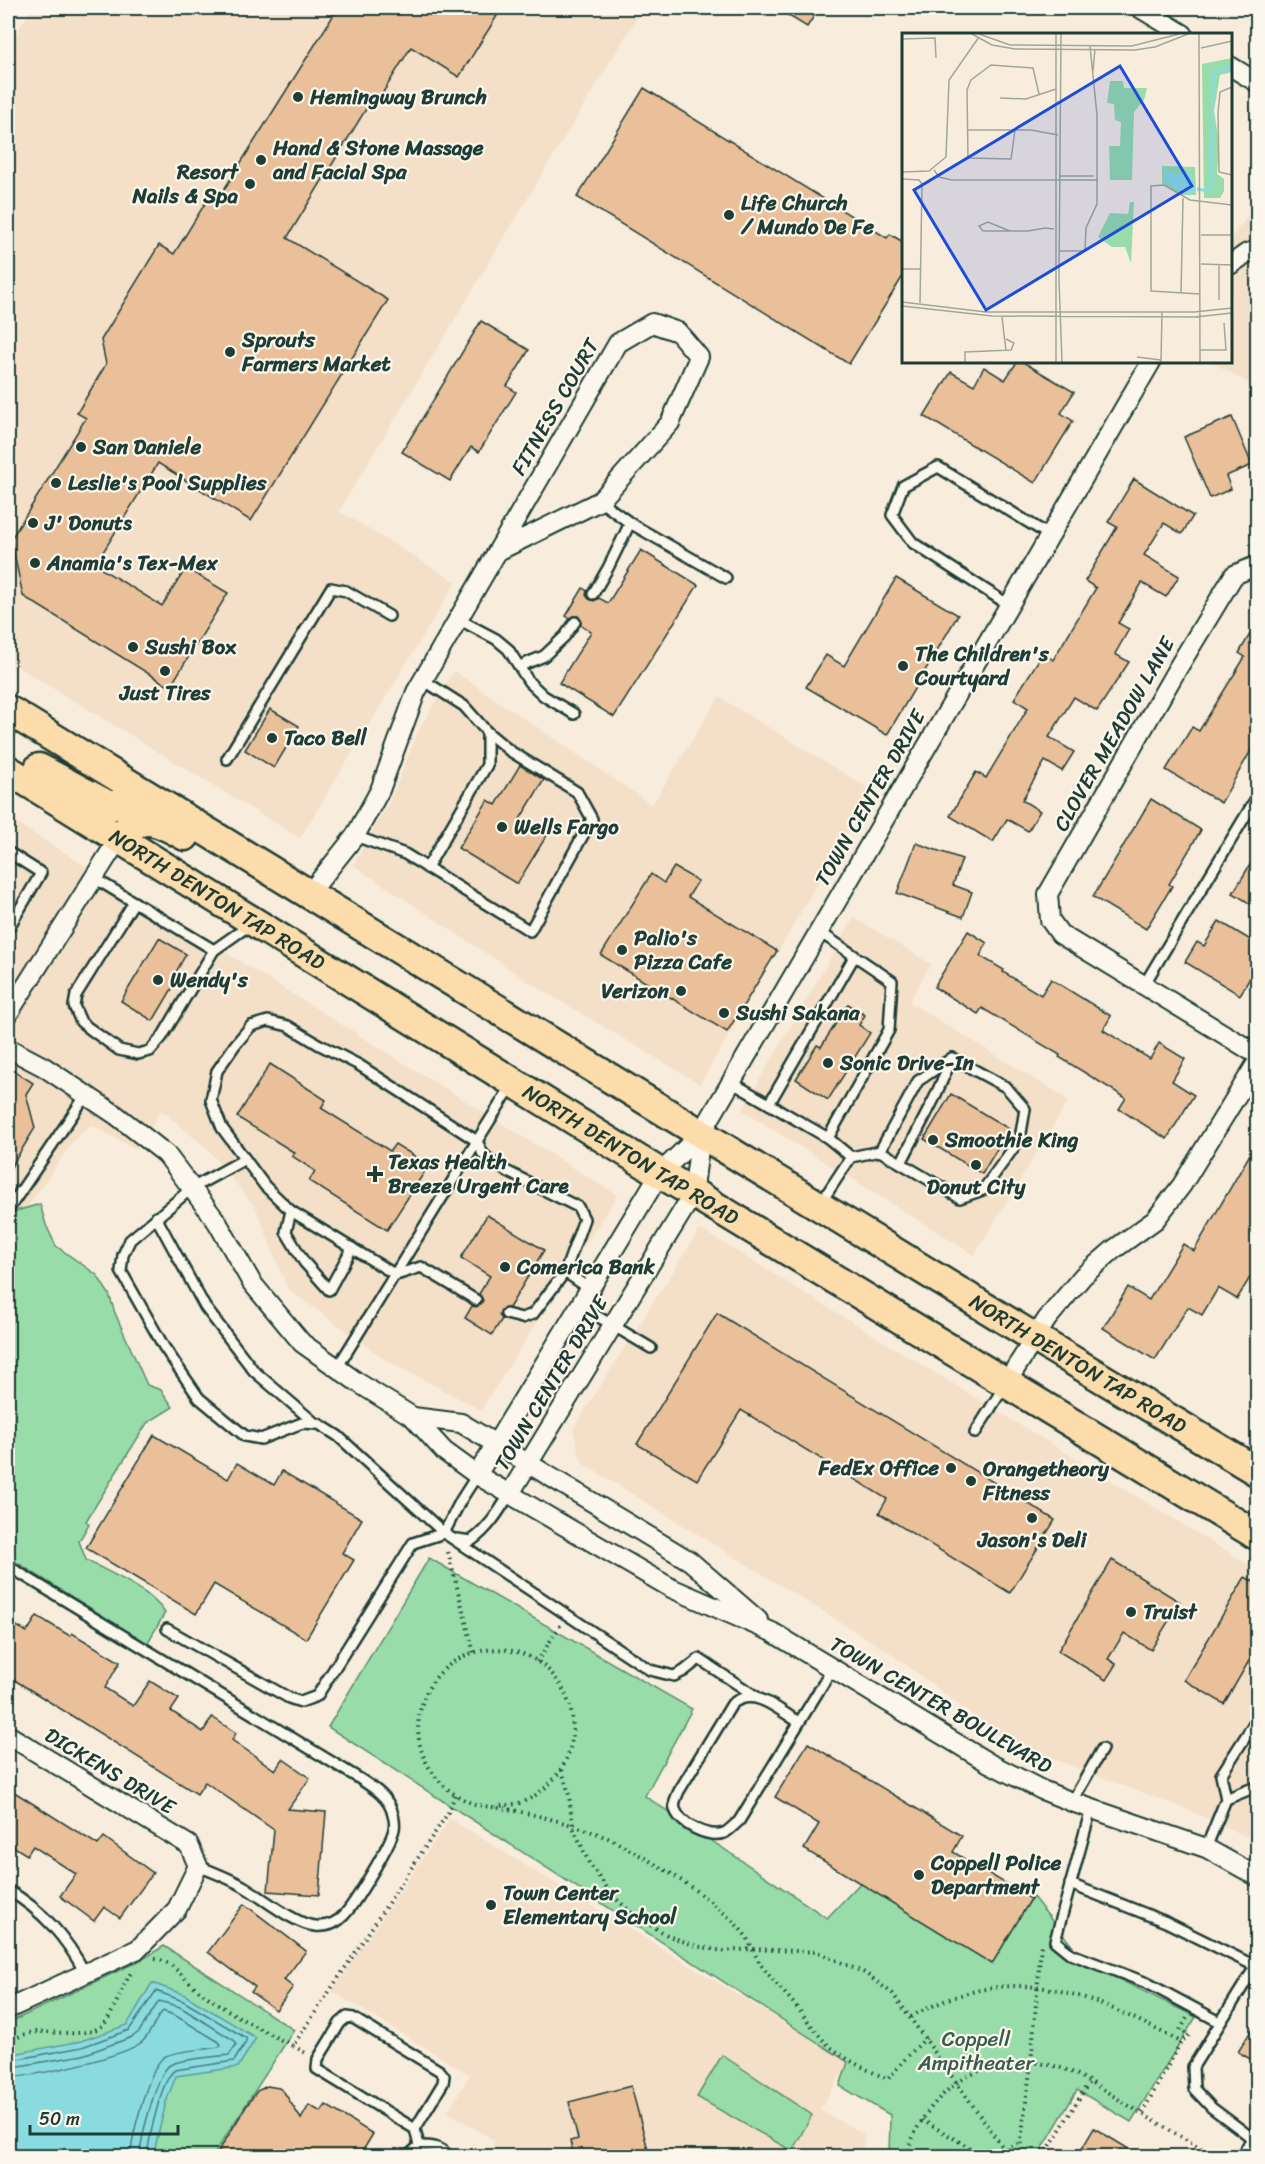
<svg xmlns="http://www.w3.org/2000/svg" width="1265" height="2164" font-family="Sriracha,sans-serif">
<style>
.built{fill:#f4dfc8}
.green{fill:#97dca9;stroke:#5b8c6e;stroke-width:1.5}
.water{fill:#8adbe0;stroke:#5f9c9b;stroke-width:1.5}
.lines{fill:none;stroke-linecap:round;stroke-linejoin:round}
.shore{stroke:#4a7c79;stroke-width:1.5}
.building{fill:#eac09a;stroke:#1f3d34;stroke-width:1.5}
.service-casing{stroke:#1f3d34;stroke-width:14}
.minor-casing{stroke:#1f3d34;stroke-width:22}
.primary-casing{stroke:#1f3d34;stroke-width:33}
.path{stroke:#1f3d34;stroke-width:4;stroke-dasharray:1.5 4.5;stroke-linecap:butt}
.service{stroke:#fbf7ec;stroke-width:9}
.minor{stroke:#fbf7ec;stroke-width:18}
.primary{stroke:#fddcac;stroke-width:28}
.poi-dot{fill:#1f3d34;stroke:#fbf7ec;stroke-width:2}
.labels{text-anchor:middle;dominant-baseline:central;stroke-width:4.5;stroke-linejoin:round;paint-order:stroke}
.poi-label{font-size:21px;font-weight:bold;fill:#1f3d34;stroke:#fbf7ec;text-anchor:start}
.street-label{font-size:21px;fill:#1f3d34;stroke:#fbf7ec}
.park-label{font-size:21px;fill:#375d4b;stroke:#fbf7ec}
.inset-river{fill:none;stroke:#8adbe0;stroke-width:3}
.inset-road{fill:none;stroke:#a1a699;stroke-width:1.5}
.view{fill:#1d4ed8;fill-opacity:0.15;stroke:#1d4ed8;stroke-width:3}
.inset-edge{fill:none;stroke:#1f3d34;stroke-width:3}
</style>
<rect width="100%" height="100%" fill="#f8ecdc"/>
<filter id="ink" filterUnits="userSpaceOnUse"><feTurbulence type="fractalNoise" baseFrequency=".0167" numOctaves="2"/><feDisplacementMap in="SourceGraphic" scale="12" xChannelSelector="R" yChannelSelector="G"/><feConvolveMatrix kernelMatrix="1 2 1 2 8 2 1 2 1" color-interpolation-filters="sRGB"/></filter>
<g filter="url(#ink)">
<!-- built -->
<g class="built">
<polygon points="32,8 639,8 642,9 339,511 456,582 300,838 8,661 8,47"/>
<polygon points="1257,203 1257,388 1212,362 1230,362 1231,238"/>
<polygon points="454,671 652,805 719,697 872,791 700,1084 540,989 353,865 390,801 419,730"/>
<polygon points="8,818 617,1195 481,1410 386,1360 288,1289 256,1208 208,1149 161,1110 137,1150 91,1125 74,1140 17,1222 8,1241"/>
<polygon points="854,918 931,964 909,1002 1069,1100 974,1255 742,1110"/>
<polygon points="700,1229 1257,1570 1257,1841 1186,1809 1010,1743 889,1652 582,1463 573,1429"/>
<polygon points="450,1819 848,2062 820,2110 865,2135 861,2156 486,2155 495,2141 448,2112 470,2075 332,1991"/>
</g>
<!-- green -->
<g class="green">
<path d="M40,1204L46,1225L56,1246L97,1275L109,1294L115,1313L147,1385L161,1390L173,1407L147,1423L86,1521L89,1524L79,1541L86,1560C112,1574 148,1588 165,1613L147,1644L8,1557V1222L13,1212Z"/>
<polygon points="429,1558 692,1709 645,1796 827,1918 867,1876 997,1948 1033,1897 1086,1963 1196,2017 1131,2122 1077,2090 1038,2156 889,2156 890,2115 840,2086 848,2062 328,1727"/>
<polygon points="164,1946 294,2030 213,2156 8,2156 8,2023 143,1959"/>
<polygon points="722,2055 812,2115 792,2151 697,2097"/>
</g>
<!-- water -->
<polygon class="water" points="152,1983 185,1995 256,2038 238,2067 176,2076 166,2102 153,2156 8,2156 8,2055 81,2041 127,2025"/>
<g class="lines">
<!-- shore -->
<g class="shore">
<path d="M8,2061L82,2047L129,2030L156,1991L183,2001L246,2038V2042L234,2061L175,2070C161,2078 149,2140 147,2156"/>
<path d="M8,2068L83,2055L132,2037L139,2032L159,2001L180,2007L235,2041L236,2045L229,2055C215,2057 180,2059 170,2065C157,2072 140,2141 140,2156"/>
<path d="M8,2077C33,2077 123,2057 142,2042C151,2034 154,2020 163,2011L176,2016L219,2042L221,2045L219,2047C204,2050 176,2050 164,2057C149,2067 131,2138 131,2156"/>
</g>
</g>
<!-- building -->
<g class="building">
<polygon points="338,8 483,8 497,16 459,77 411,47 374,107 369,104 287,238 388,300 251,521 158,463 95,565 162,606 186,568 228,593 170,687 23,596 11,539 86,418 77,413 106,364 101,340 159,245 174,254 212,192 220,196"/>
<polygon points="776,8 819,8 807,27"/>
<polygon points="644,88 887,238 890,234 903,242 903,276 849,364 577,197"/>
<polygon points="481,321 529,350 507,386 516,392 479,452 471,447 450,481 402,452"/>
<polygon points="1017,362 1023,362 1074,392 1061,413 1073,421 1035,483 924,416 951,372 974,385 984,367 1005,380"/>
<polygon points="1232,417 1252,465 1226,476 1231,489 1210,498 1184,437"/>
<polygon points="1134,479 1193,516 1182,534 1164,523 1144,555 1179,576 1166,597 1142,583 1118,623 1129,629 1115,654 1129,662 1097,711 1074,697 1049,737 1074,752 1062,771 1045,761 1022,800 1040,811 1028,831 1007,819 993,842 950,816 976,772 986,778 1028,708 1014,699 1043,653 1053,660 1096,588 1085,581 1117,527 1108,522"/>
<polygon points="641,550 698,585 614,717 559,683 591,632 581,625 581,620 578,616 573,616 569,618 566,616 583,588 587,591 586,595 589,599 594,601 599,598 608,603"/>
<polygon points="896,578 958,615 887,735 806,687 826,655 844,666"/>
<polygon points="1257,622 1257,740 1221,803 1166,770 1192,727 1199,731 1245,657 1239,653"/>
<polygon points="270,709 299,726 274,768 245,750"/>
<polygon points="520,765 544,780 520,819 547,835 517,884 458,848 488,800 496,805"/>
<polygon points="1151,799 1201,830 1169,884 1172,886 1146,929 1093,897"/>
<polygon points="916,843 962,859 953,885 972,892 963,917 897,893"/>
<polygon points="1257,853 1257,908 1233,893"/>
<polygon points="674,867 698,881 688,897 777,951 727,1032 601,955 651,874 664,883"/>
<polygon points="1219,921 1257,944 1257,966 1240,995 1185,962 1197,942 1204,946"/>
<polygon points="968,931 987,943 980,956 1004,970 1003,972 1041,995 1051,979 1111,1016 1103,1030 1150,1059 1159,1043 1185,1059 1172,1081 1194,1095 1167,1139 1119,1109 1126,1098 1059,1057 1060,1055 982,1008 978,1014 934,987"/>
<polygon points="159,938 186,954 175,974 179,977 153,1021 121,1001"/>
<polygon points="848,1004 865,1015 859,1025 870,1033 828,1100 796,1079 817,1045 821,1047"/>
<polygon points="270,1064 326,1100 321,1108 390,1151 395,1144 429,1165 387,1230 309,1181 315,1171 292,1156 295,1153 237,1117"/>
<polygon points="8,1067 33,1083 26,1094 35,1128 8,1172"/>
<polygon points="951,1094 1009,1129 982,1174 924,1139"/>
<polygon points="1257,1142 1257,1266 1237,1299 1218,1288 1202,1315 1188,1307 1155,1360 1103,1328 1128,1287 1149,1300 1183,1244 1194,1251"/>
<polygon points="487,1215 544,1250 509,1308 501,1310 499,1315 502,1319 492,1335 465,1318 472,1306 476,1307 481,1304 483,1300 479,1294 490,1276 461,1258"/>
<polygon points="717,1313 1055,1520 1010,1593 879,1513 887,1499 741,1410 697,1480 637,1444"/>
<polygon points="154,1435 228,1479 237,1463 274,1485 282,1471 362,1519 342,1553 354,1560 306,1639 214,1584 196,1614 86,1548"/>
<polygon points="1112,1560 1180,1602 1151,1650 1124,1633 1108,1659 1116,1664 1106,1680 1058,1651"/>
<polygon points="1245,1577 1257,1584 1257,1647 1224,1704 1184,1680"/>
<polygon points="37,1616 70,1636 72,1633 120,1662 105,1688 133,1706 150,1681 179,1699 171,1711 203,1732 212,1717 236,1733 232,1740 275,1770 283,1759 310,1778 288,1809 326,1812 319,1895 268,1891 274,1830 205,1782 197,1794 8,1676 8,1621 27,1632"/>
<polygon points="808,1743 962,1836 953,1852 1031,1899 992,1964 804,1849 819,1824 775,1797"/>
<polygon points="8,1788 98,1845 104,1837 153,1873 120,1918 104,1907 94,1921 60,1896 76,1874 33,1846 27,1855 8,1843"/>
<polygon points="244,1904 306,1951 284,1980 293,1987 276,2010 251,1992 255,1987 208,1952"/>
<polygon points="1257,2021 1257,2063 1238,2052"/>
<polygon points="267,2086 279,2088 284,2092 301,2119 309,2105 321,2112 326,2105 373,2134 359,2157 215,2157 247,2105 257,2091"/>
<polygon points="631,2086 650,2157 574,2157 570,2141 578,2139 569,2102"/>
<polygon points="1094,2128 1142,2157 1077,2157"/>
</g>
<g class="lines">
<!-- service casing -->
<g class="service-casing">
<g id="service">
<polyline points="600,501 630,523 726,578"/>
<polyline points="593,594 608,568 630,523"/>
<polyline points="1009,605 913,543 892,515 903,486 938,467 1049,535"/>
<polyline points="458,619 496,639 508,649 529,682 544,696 574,714"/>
<polyline points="520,666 544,656 565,636 575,622"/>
<polyline points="227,759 331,588 346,591 389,616"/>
<polyline points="355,836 405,854 530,931 592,819 577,792 510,751 487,732 464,706 423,680"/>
<polyline points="8,852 41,873 8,929"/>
<polyline points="427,868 487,765 487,732"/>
<polyline points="94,878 214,950"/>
<polyline points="134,902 76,995 74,1006 81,1022 90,1029 119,1050 138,1054 150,1051 162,1037 214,950 251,924"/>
<polyline points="1144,985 1258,795"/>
<polyline points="731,1082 828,1138 889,1030 892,981 818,931"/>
<polyline points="512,1085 477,1141 483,1154 491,1161 506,1171 578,1207 584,1219 565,1272 590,1289"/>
<polyline points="769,1104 854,957"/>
<polyline points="828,1138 851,1157"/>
<polyline points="245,1159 192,1188 130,1240 123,1255 121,1271 164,1347 199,1398 245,1436 261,1439 302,1423 319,1424 338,1436 444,1533 650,1670 674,1676 684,1671 699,1659 760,1699"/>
<polyline points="901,1163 934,1099 952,1058"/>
<polyline points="820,1204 851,1157 880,1151 918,1081 952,1058 1006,1087 1025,1109 1020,1139 983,1190 960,1198 880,1151"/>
<polyline points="8,1210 86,1095"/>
<polyline points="291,1211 286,1232 304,1262 329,1290 352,1248"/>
<polyline points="156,1217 205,1307 254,1371 316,1424"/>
<polyline points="580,1306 651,1348"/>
<polyline points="506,1314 522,1318 533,1314 565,1272"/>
<polyline points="337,1368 477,1141 359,1065 318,1044 288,1026 268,1021 251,1026 235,1045 217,1071 211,1100 222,1128 265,1186 291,1211 396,1275 421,1267 476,1300"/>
<polyline points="975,1433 1005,1385"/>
<path d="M457,1539L471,1541C488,1529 498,1513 509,1495"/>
<path d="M8,1566L360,1779C374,1788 390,1798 393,1815C394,1818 395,1825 394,1829C392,1842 354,1905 344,1915C336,1924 326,1927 315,1926C296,1925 262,1897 243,1886C229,1878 213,1872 198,1866"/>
<polyline points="167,1629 289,1698 301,1702 317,1696 413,1543 444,1533 461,1500 477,1475"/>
<path d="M799,1722C778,1710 755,1686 732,1704L679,1791C677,1796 673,1802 675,1809C680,1825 709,1838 724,1833C729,1831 735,1824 739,1821C770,1770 801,1719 832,1669"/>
<polyline points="1226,1799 1258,1786"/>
<polyline points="1072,1802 1102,1749"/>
<polyline points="1091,1809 1055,1941 1071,1954 1147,1983 1220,2022"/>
<polyline points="1206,1848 1226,1799 1221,1775 1258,1717"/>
<polyline points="1070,1884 1166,1922 1255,1966"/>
<path d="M8,1890C43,1911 66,1937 85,1973"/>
<polyline points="415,2129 317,2069 318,2059 340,2023 347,2017 353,2018 440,2071 444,2076 443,2083 415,2129 419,2146"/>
<path d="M408,2156L419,2146C430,2146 441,2146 448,2156"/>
<polyline points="1242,2156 1252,2138 1212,2108 1194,2089 1193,2067 1258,1962"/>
</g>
</g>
<!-- minor casing -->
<g class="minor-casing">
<g id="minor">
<polyline points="1140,8 1183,34"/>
<polyline points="1230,66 1258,83"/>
<polyline points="1230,265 1247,253 1258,250"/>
<polyline points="1258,565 1234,575 1176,671 1048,894 1050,920 1060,934 1258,1055"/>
<polyline points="309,894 355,836 380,790 416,692 618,343 652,323 678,332 699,357 670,423 600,501 498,551"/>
<polyline points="8,1014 119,838"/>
<polyline points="8,1048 44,1067 116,1115 166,1154 217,1222 252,1283 302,1343 357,1382 413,1417 444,1451 477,1475 671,1588 772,1632 989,1763 1042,1790 1072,1802 1206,1848 1258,1877"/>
<polyline points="1006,1383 1047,1319 1083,1276 1113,1250 1155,1220 1182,1185 1258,1061"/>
<polyline points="413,1417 461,1423 690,1561 758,1620"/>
<polyline points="477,1475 660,1173 701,1134 1151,362"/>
<polyline points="509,1495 693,1194 701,1134"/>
<polyline points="8,1735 189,1845 198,1866 177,1909 138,1949 8,2009"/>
</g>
</g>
<!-- primary casing -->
<g class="primary-casing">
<g id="primary">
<path id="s1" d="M8,710L1035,1338L1258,1472"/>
<polyline points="39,768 108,805 122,805 147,796"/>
<path id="s2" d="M8,770L660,1173L1258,1536"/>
<path d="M119,838C140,810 161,822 185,836"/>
</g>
</g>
<!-- path -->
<g class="path">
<polyline points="448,1552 474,1653"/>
<polyline points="537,1662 561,1624"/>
<polyline points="562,1770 569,1795 573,1827 589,1863 613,1896 635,1916 669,1936 696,1946 723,1951 753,1949 817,1952 865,1973 893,1994 1009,2156"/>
<path d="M495,1807C503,1805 512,1805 519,1803C532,1799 544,1790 552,1781C602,1725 555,1636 480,1651C454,1656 431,1676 423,1701C408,1743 429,1784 469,1802C481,1807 496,1807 508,1809C539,1816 574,1824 603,1836C614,1840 624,1847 634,1852C661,1867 689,1884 713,1904C723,1912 737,1924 745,1935C751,1944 755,1956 761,1965C773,1981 787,1995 800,2011C809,2022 818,2035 828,2045C846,2060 867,2070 888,2079L905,2059L926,2038"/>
<path d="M155,1959C171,1961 178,1972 189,1982C220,2009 256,2027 293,2046L448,1813L455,1795"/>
<path d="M911,2017C1015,1959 1083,1991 1181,2042"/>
<path d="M8,2043C16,2037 28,2032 38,2032C57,2031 86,2038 102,2026C112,2018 122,1986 131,1973"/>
<polyline points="293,2046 306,2053"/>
<polyline points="1142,2113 1181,2042 1189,2035 1180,2030 1187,2018"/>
<polyline points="922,2120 984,2156"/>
<path d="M907,2156C913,2128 931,2103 954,2085C988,2060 1038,2055 1076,2074C1095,2084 1113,2096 1131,2107C1159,2124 1187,2140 1214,2156"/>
<polyline points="996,2156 1011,2146 1020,2143"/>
<polyline points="1019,2156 1031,2063 1041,1945"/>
<polyline points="1044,2156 1089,2082"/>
</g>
<!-- service -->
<use href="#service" class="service"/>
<!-- minor -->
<use href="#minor" class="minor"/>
<!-- primary -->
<use href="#primary" class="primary"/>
</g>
</g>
<!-- markers -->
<g class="poi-dot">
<circle cx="298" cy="97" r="6"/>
<circle cx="261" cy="160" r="6"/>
<circle cx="250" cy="184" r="6"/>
<circle cx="729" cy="215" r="6"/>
<circle cx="230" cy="352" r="6"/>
<circle cx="81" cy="447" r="6"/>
<circle cx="56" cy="483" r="6"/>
<circle cx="33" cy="523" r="6"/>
<circle cx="35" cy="563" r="6"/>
<circle cx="133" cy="647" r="6"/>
<circle cx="903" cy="666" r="6"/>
<circle cx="165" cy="671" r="6"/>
<circle cx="272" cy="738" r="6"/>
<circle cx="502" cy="827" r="6"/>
<circle cx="622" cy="950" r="6"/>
<circle cx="158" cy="980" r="6"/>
<circle cx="681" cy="991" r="6"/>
<circle cx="724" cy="1013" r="6"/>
<circle cx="828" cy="1063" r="6"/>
<circle cx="933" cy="1140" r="6"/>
<circle cx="976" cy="1165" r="6"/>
<path d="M372 1165h6v6h6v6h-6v6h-6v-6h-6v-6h6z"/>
<circle cx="505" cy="1267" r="6"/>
<circle cx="951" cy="1468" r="6"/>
<circle cx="971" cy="1481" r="6"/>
<circle cx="1032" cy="1518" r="6"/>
<circle cx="1131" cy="1612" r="6"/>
<circle cx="919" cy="1875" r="6"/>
<circle cx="491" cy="1905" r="6"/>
</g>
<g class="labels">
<!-- poi labels -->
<g class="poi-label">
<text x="310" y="97">Hemingway Brunch</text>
<text x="273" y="148">Hand &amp; Stone Massage<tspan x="273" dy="24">and Facial Spa</tspan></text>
<text x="238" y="172" text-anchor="end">Resort<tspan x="238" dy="24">Nails &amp; Spa</tspan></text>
<text x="741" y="203">Life Church<tspan x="741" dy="24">/ Mundo De Fe</tspan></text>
<text x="242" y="340">Sprouts<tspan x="242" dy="24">Farmers Market</tspan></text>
<text x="93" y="447">San Daniele</text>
<text x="68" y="483">Leslie's Pool Supplies</text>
<text x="45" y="523">J' Donuts</text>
<text x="47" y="563">Anamia's Tex-Mex</text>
<text x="145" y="647">Sushi Box</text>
<text x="915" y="654">The Children's<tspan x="915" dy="24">Courtyard</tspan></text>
<text x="165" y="693" text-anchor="middle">Just Tires</text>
<text x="284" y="738">Taco Bell</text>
<text x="514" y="827">Wells Fargo</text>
<text x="634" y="938">Palio's<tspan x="634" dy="24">Pizza Cafe</tspan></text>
<text x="170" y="980">Wendy's</text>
<text x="669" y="991" text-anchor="end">Verizon</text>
<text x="736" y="1013">Sushi Sakana</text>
<text x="840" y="1063">Sonic Drive-In</text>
<text x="945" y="1140">Smoothie King</text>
<text x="388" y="1162">Texas Health<tspan x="388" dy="24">Breeze Urgent Care</tspan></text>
<text x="976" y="1187" text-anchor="middle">Donut City</text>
<text x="517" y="1267">Comerica Bank</text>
<text x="939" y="1468" text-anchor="end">FedEx Office</text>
<text x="983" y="1469">Orangetheory<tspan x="983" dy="24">Fitness</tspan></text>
<text x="1032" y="1540" text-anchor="middle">Jason's Deli</text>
<text x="1143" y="1612">Truist</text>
<text x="931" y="1863">Coppell Police<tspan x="931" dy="24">Department</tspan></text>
<text x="503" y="1893">Town Center<tspan x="503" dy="24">Elementary School</tspan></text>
</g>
<!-- street labels -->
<g class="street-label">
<text transform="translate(555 407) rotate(-60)">FITNESS COURT</text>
<text transform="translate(1114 734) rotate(-60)">CLOVER MEADOW LANE</text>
<text transform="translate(870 798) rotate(-60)">TOWN CENTER DRIVE</text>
<text stroke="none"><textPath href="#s2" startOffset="246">NORTH DENTON TAP ROAD</textPath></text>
<text stroke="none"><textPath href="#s2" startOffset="732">NORTH DENTON TAP ROAD</textPath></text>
<text stroke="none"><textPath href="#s1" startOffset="1254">NORTH DENTON TAP ROAD</textPath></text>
<text transform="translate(551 1383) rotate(-59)">TOWN CENTER DRIVE</text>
<text transform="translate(941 1705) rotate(30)">TOWN CENTER BOULEVARD</text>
<text transform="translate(110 1771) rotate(31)">DICKENS DRIVE</text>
</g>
<!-- park labels -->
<g class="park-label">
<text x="976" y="2039">Coppell<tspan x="976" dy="24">Ampitheater</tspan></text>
</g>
</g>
<!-- overview -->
<g transform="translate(902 33)">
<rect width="330" height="330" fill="#f8ecdc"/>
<path d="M330,25V39L318,42L312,78L317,110L315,141L322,146V158L318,165H302L300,31ZM208,48H221L222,55H245L242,67L232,79L230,147H208L207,113H218L219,89L213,87L212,71L205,70ZM260,133L293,134L294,162H278L260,150ZM228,169H232L229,230L223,214H210L196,204L208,180L226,181Z" fill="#97dca9"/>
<path d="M263,136L272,141L288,140L294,159L280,160L264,149Z" fill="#8adbe0"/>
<path class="inset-river" d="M295,156L306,158L309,153L311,40L330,33"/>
<path class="inset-road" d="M70,1L90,12L113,16L233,17L253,14L286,1M77,1L108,12L230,13L277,1M159,1L157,247L160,329M297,1L298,329M0,6L33,5L34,25M299,15L330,8M191,38L193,16M330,54L318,59L316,80L317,139L330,142M98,65L124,66L154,56M65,97H129L156,102M113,97L109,126L66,125L65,57L69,47L89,32L131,35L137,61M32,137L37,144L50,147H196M0,139L27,138L44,124L47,47L77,4M157,143H192M0,146L17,147L20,151L18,270M195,155V114M108,198L86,189L77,193L81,198H126L143,195L152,196M299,202H330M157,218H183L184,195L195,171V82L188,13M299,231L330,232M0,236H19M279,261L281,165M298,261L249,258V153L262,152L288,167L330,172M317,267V232M0,269L84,279H292L330,275M0,273L90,283L293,284L330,280M100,284L104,318M298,317H324L322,290M235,324L259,327M63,329V319L109,317L112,310L104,306M154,329V1M259,329L260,279"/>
<path class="view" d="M218,33L290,153L84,277L12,157Z"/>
<rect width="330" height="330" class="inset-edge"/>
</g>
<!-- margin -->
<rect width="1265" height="2164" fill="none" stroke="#fbf7ec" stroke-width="30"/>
<rect x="15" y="15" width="1235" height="2134" fill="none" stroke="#1f3d34" stroke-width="2" filter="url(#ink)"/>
<!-- scale -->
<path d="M30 2125v9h148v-9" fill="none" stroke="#1f3d34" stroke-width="3"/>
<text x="39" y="2125" font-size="18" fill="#1f3d34" stroke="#fbf7ec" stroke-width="4.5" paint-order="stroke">50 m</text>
</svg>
